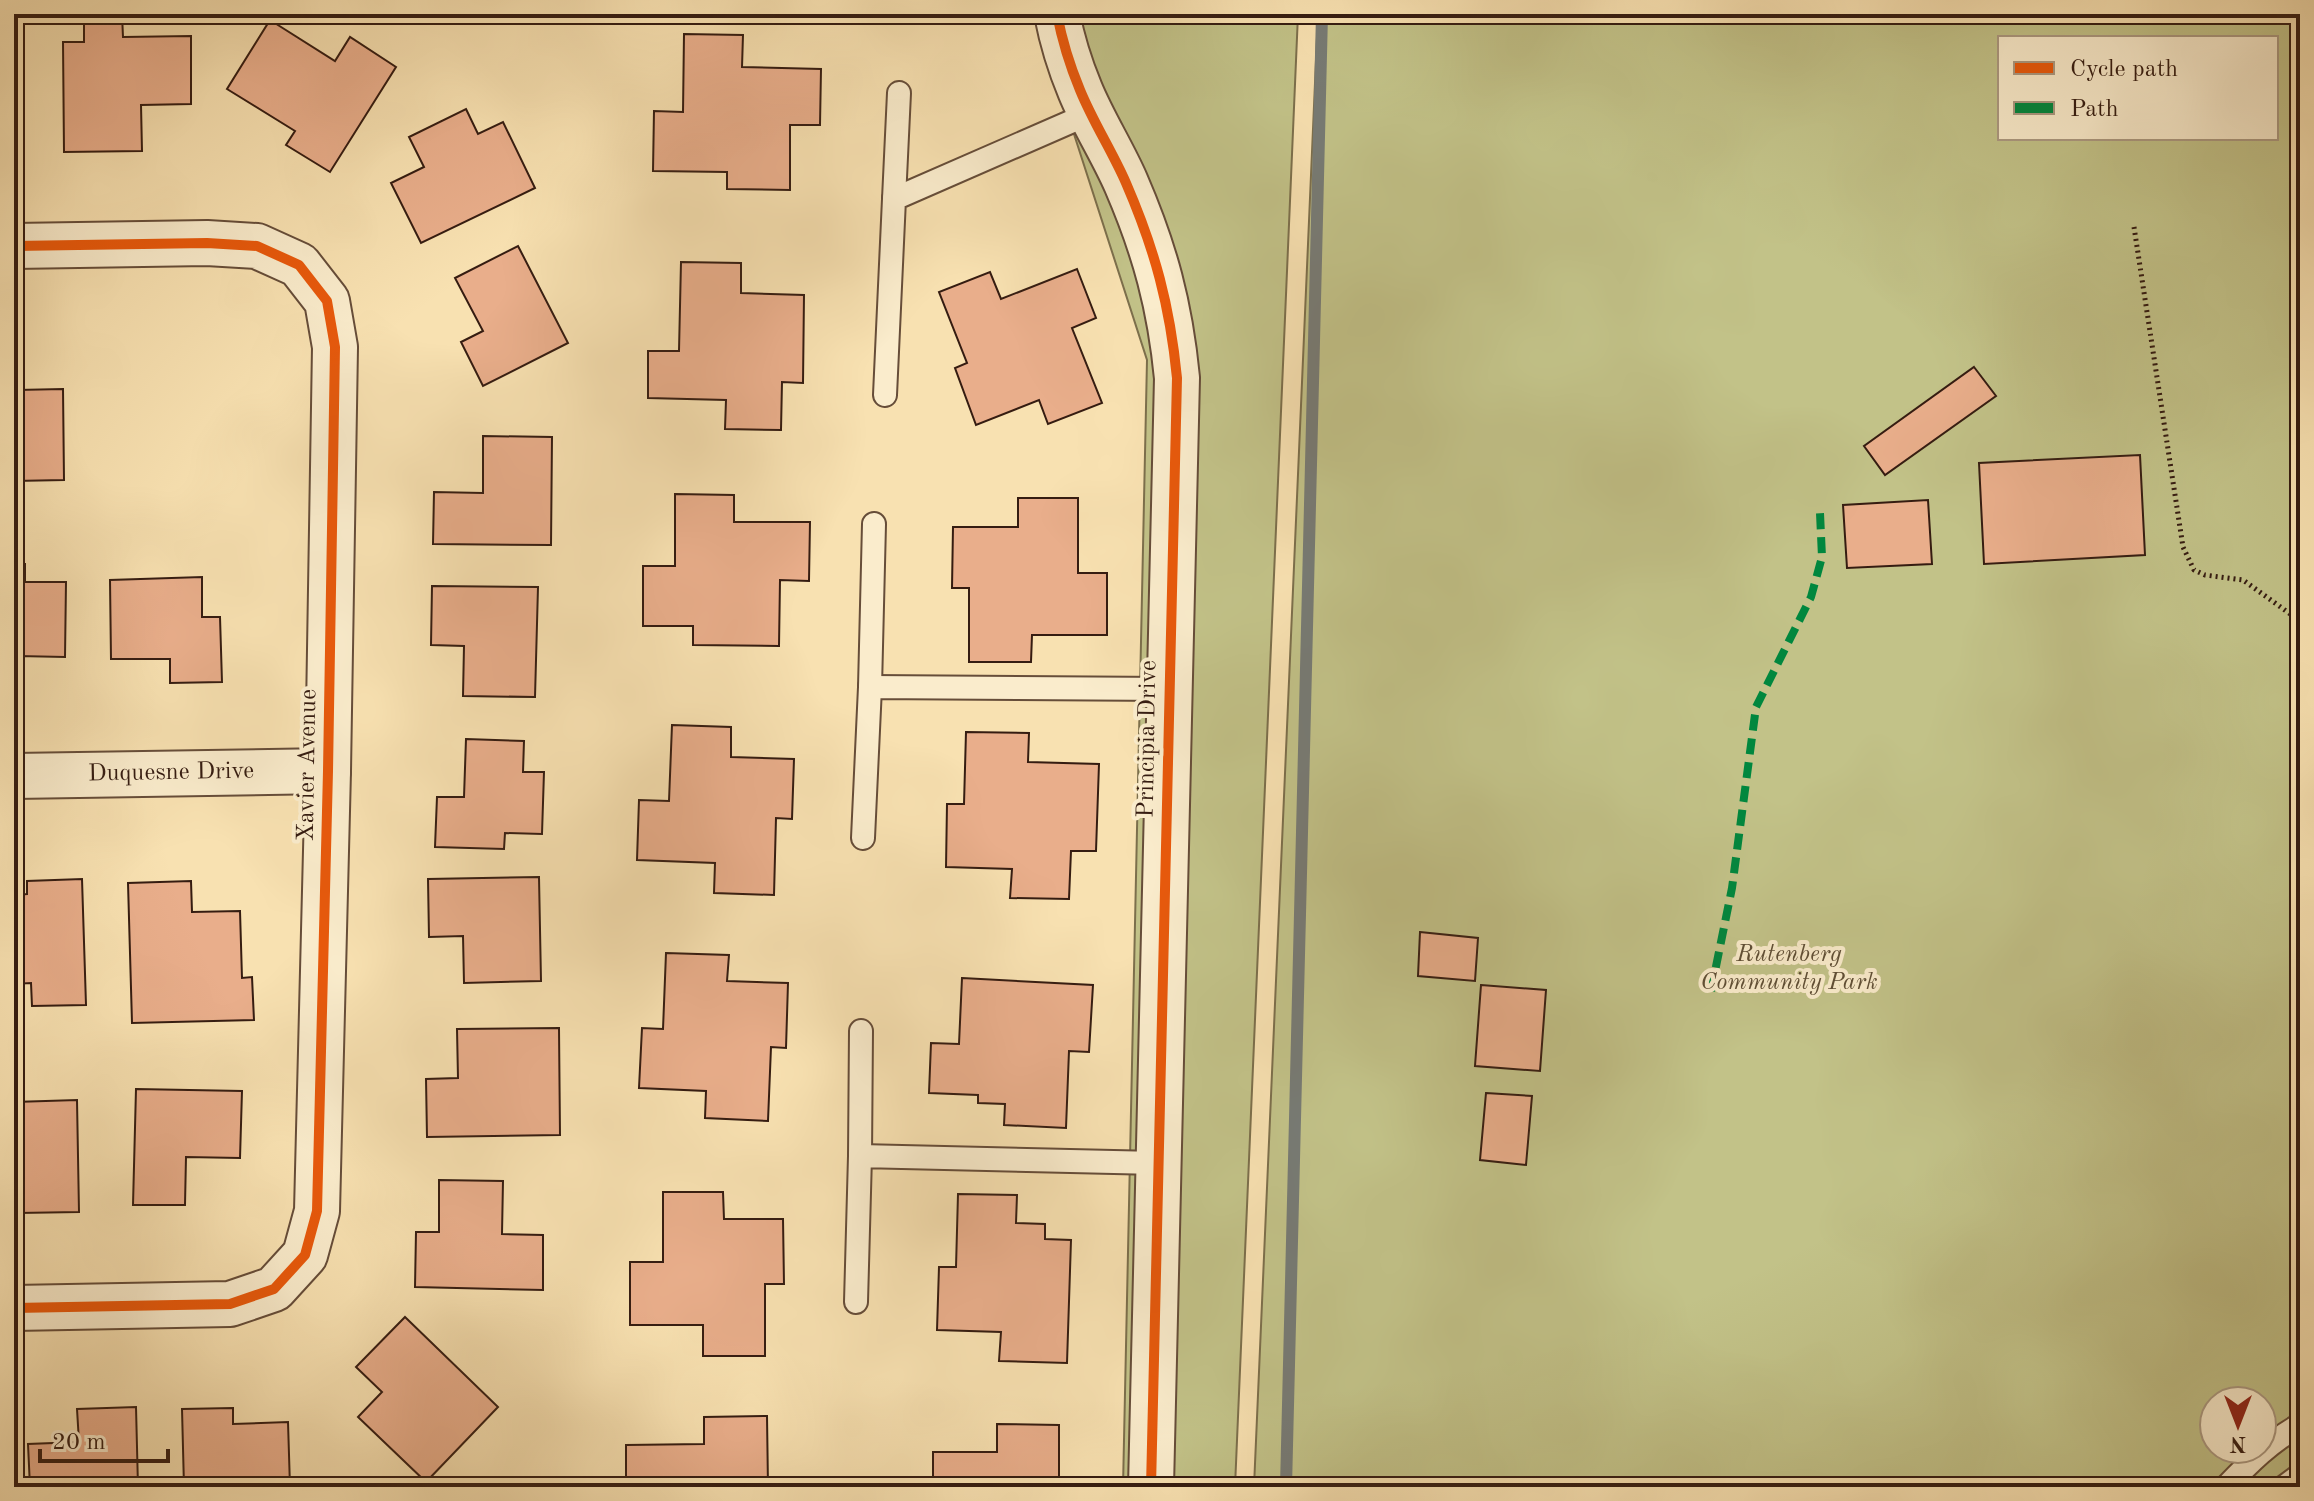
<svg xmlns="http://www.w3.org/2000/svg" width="2314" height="1501" font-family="'Old Standard TT',serif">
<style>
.green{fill:#c2c288;stroke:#7c6f4c;stroke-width:2;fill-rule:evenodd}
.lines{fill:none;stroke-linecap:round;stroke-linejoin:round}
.stream{stroke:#777b75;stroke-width:12}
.building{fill:#e9ae8b;stroke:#351c11;stroke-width:2}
.lane-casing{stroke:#664d39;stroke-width:26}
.street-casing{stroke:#664d39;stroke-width:48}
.path{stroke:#351c11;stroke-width:5;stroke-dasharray:2 4;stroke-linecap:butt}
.lane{stroke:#faeccc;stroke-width:22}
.street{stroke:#faeccc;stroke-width:44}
.quiet{stroke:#00873e;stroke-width:8;stroke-dasharray:16 8;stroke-linecap:butt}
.cycleway-casing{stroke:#faeccc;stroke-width:15}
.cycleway{stroke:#e8590c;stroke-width:10}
.labels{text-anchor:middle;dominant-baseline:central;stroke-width:8;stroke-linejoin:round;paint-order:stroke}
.street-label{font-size:24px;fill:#351c11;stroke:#faeccc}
.park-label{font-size:24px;font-style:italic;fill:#5f4e35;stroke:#faeccc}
</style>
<rect width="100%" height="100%" fill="#f8e1b1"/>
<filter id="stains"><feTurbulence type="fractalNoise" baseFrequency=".0025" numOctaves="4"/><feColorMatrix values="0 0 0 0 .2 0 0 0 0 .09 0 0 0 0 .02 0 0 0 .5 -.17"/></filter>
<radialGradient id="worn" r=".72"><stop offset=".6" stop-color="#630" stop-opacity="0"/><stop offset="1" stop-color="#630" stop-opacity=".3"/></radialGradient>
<!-- green -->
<g class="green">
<polygon points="1033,14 1298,14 1235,1487 1123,1487 1147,360 1062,97"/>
<path d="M1318,14H2300V1487H1254ZM2000,38H2276V138H2000ZM2214,1401H2262V1449H2214Z"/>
</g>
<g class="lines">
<!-- stream -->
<polyline class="stream" points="1286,1487 1322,14"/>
</g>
<!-- building -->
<g class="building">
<polygon points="84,14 122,14 123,37 191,36 191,104 141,105 142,151 64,152 63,42 84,42"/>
<polygon points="270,20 335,61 350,37 396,67 330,172 286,145 295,131 227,89"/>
<polygon points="684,34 743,35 742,67 821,69 820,125 790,125 790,190 727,189 727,172 653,171 654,111 683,112"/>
<polygon points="466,109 478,134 503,122 535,188 421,243 391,183 424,167 409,137"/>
<polygon points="518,246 568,343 483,386 461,342 483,331 455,278"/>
<polygon points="681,262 741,263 741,293 804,295 803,383 782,382 781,430 725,429 726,400 648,398 648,351 679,351"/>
<polygon points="1077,269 1096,318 1072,328 1102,403 1048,424 1039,400 976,425 955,368 967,363 939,292 990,272 1001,299"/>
<polygon points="14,352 16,352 17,390 63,389 64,480 14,481"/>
<polygon points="1974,367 1996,396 1885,475 1864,446"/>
<polygon points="483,436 552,437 551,545 433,544 434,492 483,493"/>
<polygon points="2140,455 2145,555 1984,564 1979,463"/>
<polygon points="675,494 734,495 734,522 810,522 809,581 780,580 779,646 693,645 693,626 643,626 643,566 675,566"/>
<polygon points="1018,498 1078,498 1078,573 1107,573 1107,635 1032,635 1031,662 969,662 969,588 952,588 953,527 1018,527"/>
<polygon points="1928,500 1932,564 1847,568 1843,505"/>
<polygon points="14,564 25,564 25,582 66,582 65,657 18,656 18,690 14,690"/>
<polygon points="202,577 202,617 220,617 222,682 170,683 170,659 111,659 110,580"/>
<polygon points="432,586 538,587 535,697 463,696 464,646 431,645"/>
<polygon points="672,725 731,727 731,757 794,759 792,819 776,818 774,895 714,893 715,863 637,860 639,800 669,801"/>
<polygon points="966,732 1029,733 1028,762 1099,764 1096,851 1071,851 1069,899 1010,898 1012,869 946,867 947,804 964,804"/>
<polygon points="466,739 524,741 523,772 544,772 542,834 505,833 504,849 435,847 437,797 464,797"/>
<polygon points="539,877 541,981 464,983 463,936 429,937 428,879"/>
<polygon points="82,879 86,1005 32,1006 31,983 14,984 14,895 27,894 27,881"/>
<polygon points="191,881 192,912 240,911 242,978 252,977 254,1020 132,1023 128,883"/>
<polygon points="1420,932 1478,938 1475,981 1418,976"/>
<polygon points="666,953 729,955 727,981 788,983 786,1048 771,1047 768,1121 705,1118 706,1091 639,1088 642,1028 663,1029"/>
<polygon points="962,978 1093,985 1089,1052 1069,1051 1066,1128 1004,1125 1005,1104 978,1103 978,1095 929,1093 931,1043 959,1044"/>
<polygon points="1481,985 1546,990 1540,1071 1475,1066"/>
<polygon points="559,1028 560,1135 427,1137 426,1079 458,1078 457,1029"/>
<polygon points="136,1089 242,1091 240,1158 186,1157 185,1205 133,1205"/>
<polygon points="1486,1093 1532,1096 1526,1165 1480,1160"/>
<polygon points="77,1100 79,1212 18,1213 16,1176 14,1176 14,1102"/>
<polygon points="439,1180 503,1181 502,1234 543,1235 543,1290 415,1287 416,1232 439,1232"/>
<polygon points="663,1192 723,1192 724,1219 783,1219 784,1284 765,1284 765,1356 703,1356 703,1325 630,1325 630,1262 663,1262"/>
<polygon points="958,1194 1017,1195 1016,1223 1045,1224 1045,1239 1071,1240 1067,1363 999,1361 1001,1332 937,1330 939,1267 956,1267"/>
<polygon points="405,1317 498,1407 426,1482 358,1417 382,1392 356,1367"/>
<polygon points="136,1407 138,1487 30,1487 28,1444 79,1442 77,1409"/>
<polygon points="233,1408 233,1424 288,1422 290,1487 184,1487 182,1409"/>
<polygon points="767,1416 768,1487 626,1487 626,1445 704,1444 704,1417"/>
<polygon points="997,1424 1059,1425 1059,1487 933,1487 933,1452 997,1452"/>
</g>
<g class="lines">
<!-- lane casing -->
<g class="lane-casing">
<g id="lane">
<polyline points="894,199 899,93"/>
<polyline points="885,395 894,199 1091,113"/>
<polyline points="870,687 874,524"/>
<polyline points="863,838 870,687 1169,689"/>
<polyline points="860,1156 861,1031"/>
<polyline points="856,1302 860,1156 1157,1163"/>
<path d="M2226,1487C2249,1463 2271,1441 2300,1425"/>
<polyline points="2284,1487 2300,1475"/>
</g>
</g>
<!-- street casing -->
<g class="street-casing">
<g id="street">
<path d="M1057,14C1062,40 1070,66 1080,90C1093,122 1112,151 1126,183C1155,250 1170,306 1177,378L1151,1487"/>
<polyline points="14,246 207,243 257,246 299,265 327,301 335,347 328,771 317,1211 305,1255 274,1289 230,1304 14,1308"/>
<polyline points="14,776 328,771"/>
</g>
</g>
<!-- path -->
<polyline class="path" points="2134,227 2183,547 2194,570 2205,575 2243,580 2300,621"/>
<!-- lane -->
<use href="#lane" class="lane"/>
<!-- street -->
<use href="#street" class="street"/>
<!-- quiet -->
<polyline class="quiet" points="1711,991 1732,888 1756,707 1811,597 1822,557 1820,513"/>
<!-- cycleway casing -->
<g class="cycleway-casing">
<g id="cycleway">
<path d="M1057,14C1062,40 1070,66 1080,90C1093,122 1112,151 1126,183C1155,250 1170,306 1177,378L1151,1487"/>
<polyline points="14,246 207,243 257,246 299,265 327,301 335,347 328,771 317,1211 305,1255 274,1289 230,1304 14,1308"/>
</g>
</g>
<!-- cycleway -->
<use href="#cycleway" class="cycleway"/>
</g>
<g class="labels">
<!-- street labels -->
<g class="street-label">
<text transform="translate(1148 739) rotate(-89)">Principia Drive</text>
<text transform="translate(308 765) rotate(-89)">Xavier Avenue</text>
<text transform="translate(171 773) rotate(-1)">Duquesne Drive</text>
</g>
<!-- park labels -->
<g class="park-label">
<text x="1789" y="955">Rutenberg<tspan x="1789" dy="28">Community Park</tspan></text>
</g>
</g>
<!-- margin -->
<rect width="2314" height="1501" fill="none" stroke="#f8e1b1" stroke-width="48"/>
<rect x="16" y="16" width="2282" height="1469" fill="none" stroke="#351c11" stroke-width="4"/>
<rect x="24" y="24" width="2266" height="1453" fill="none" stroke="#351c11" stroke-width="2"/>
<!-- legend -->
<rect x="1998" y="36" width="280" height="104" fill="#faeccc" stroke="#ab9981" stroke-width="2"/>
<rect x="2014" y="62" width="40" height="12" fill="#e8590c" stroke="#ab9981" stroke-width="2"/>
<text x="2070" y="76" font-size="24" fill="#351c11">Cycle path</text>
<rect x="2014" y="102" width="40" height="12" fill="#00873e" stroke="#ab9981" stroke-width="2"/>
<text x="2070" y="116" font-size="24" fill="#351c11">Path</text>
<!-- north arrow -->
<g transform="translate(2238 1425) rotate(180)"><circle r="38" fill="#faeccc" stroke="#ab9981" stroke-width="2"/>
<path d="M0-6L14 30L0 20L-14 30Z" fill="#8f2418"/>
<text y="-12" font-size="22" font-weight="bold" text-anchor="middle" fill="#351c11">N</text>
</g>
<!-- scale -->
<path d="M40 1449v12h128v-12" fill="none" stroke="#351c11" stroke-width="4"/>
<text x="52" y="1449" font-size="24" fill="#351c11" stroke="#faeccc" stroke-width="6" paint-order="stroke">20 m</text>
<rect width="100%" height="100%" filter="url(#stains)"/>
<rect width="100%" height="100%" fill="url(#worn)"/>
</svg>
